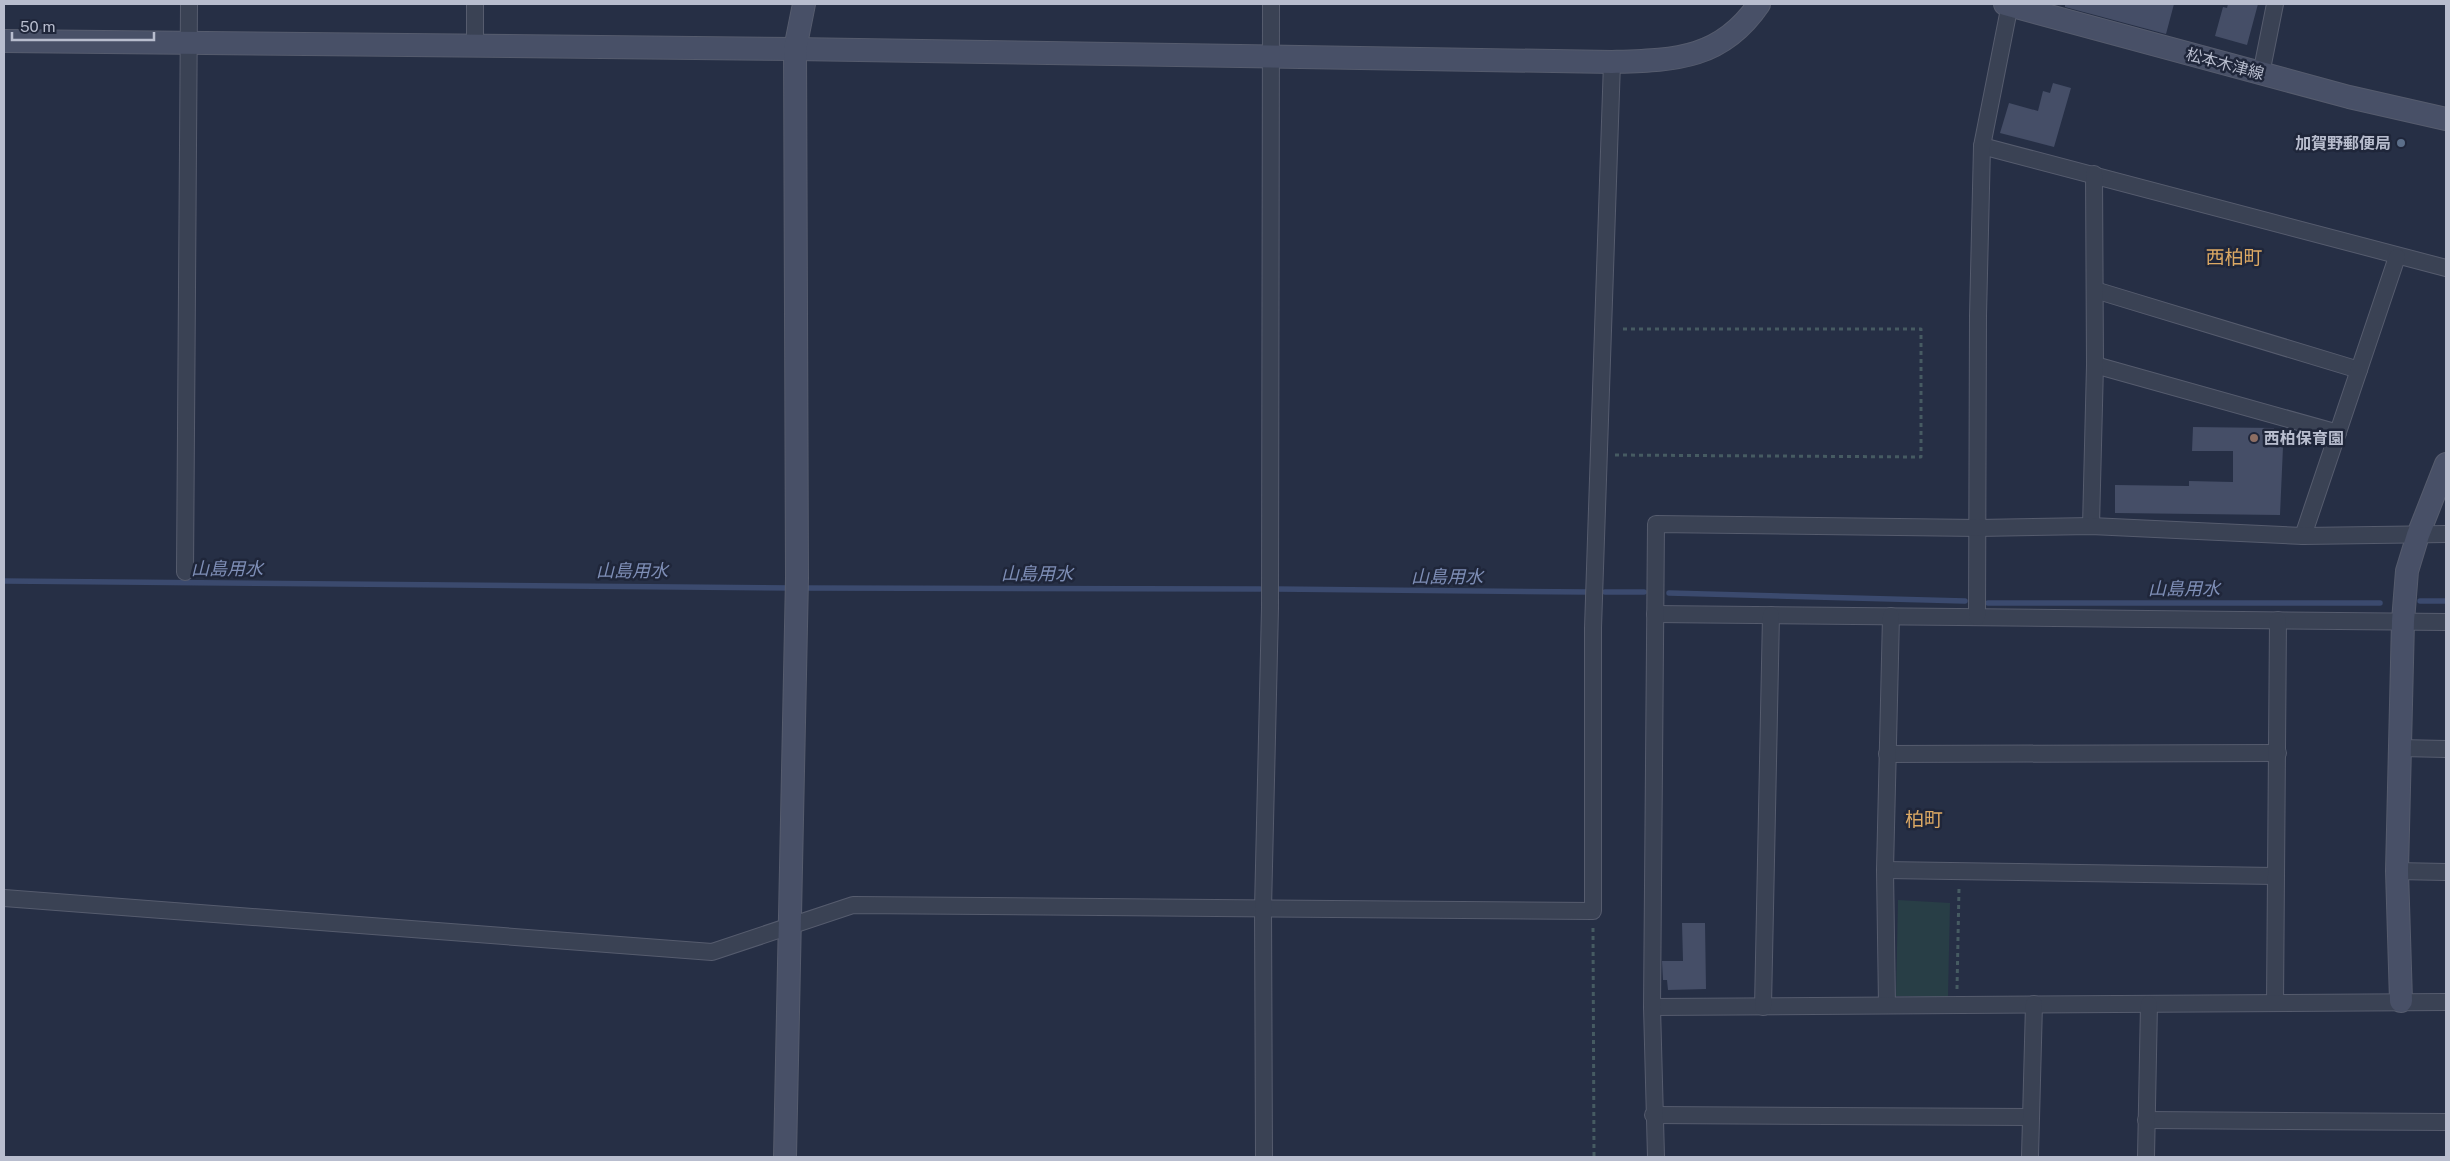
<svg xmlns="http://www.w3.org/2000/svg" width="2450" height="1161" font-family="'Public Sans','Noto Sans JP',sans-serif">
<style>
.green{fill:#283e46}
.lines{fill:none;stroke-linecap:round;stroke-linejoin:round}
.stream{stroke:#3b4a6e;stroke-width:5.5}
.building{fill:#454e67}
.street-casing{stroke:#565c6e;stroke-width:18}
.secondary-casing{stroke:#565c6e;stroke-width:24}
.path{stroke:#465b62;stroke-width:3;stroke-dasharray:4 4;stroke-linecap:butt}
.street{stroke:#3a4254;stroke-width:16}
.secondary{stroke:#485067;stroke-width:22}
.service-dot{fill:#5c6f8a;stroke:#1f263a;stroke-width:2}
.education-dot{fill:#8d6e63;stroke:#1f263a;stroke-width:2}
.labels{text-anchor:middle;dominant-baseline:central;stroke-width:5;stroke-linejoin:round;paint-order:stroke}
.street-label{font-size:16px;fill:#b8bdce;stroke:#1f263a}
.poi-label{font-size:16px;font-weight:bold;fill:#b8bdce;stroke:#1f263a;text-anchor:end}
.water-label{font-size:18px;font-style:italic;fill:#7e8eb6;stroke:#1f263a}
.quarter-label{font-size:19px;fill:#dca964;stroke:#1f263a}
</style>
<rect width="100%" height="100%" fill="#262f45"/>
<!-- green -->
<polygon class="green" points="1898,900 1950,903 1948,997 1896,996"/>
<g class="lines">
<!-- stream -->
<g class="stream">
<polyline points="4,581 792,588"/>
<polyline points="801,588 1260,589"/>
<polyline points="1276,589 1588,592"/>
<polyline points="1605,592 1644,592"/>
<polyline points="1669,593 1965,601"/>
<polyline points="2420,601 2446,601"/>
<polyline points="1988,603 2380,603"/>
</g>
</g>
<!-- building -->
<g class="building">
<polygon points="2065,4 2174,4 2166,34 2065,7"/>
<polygon points="2228,4 2258,4 2247,45 2215,36 2223,7 2227,8"/>
<polygon points="2053,83 2071,88 2054,147 2000,133 2009,103 2038,111 2043,91 2050,93"/>
<polygon points="2193,427 2274,428 2274,447 2283,447 2280,515 2115,513 2115,485 2189,486 2189,481 2233,482 2233,451 2192,451"/>
<polygon points="1682,923 1705,923 1706,989 1668,990 1667,980 1663,980 1662,961 1683,961"/>
</g>
<g class="lines">
<!-- street casing -->
<g class="street-casing">
<g id="street">
<polyline points="475,46 475,4"/>
<polyline points="2261,74 2275,4"/>
<polyline points="1982,146 2446,268"/>
<polyline points="2095,290 2359,370"/>
<polyline points="2095,365 2338,433"/>
<polyline points="2091,526 2095,365 2094,174"/>
<polyline points="2303,536 2397,257"/>
<polyline points="185,572 189,4"/>
<polyline points="1655,614 2446,622"/>
<polyline points="1977,617 1978,316 1982,146 2010,4"/>
<polyline points="2400,748 2446,749"/>
<polyline points="1887,754 2278,753"/>
<polyline points="1885,870 2275,876"/>
<polyline points="2397,871 2446,872"/>
<polyline points="4,898 712,952 853,905 1593,911 1593,628 1612,62"/>
<polyline points="2275,1003 2278,620"/>
<polyline points="1887,1005 1885,870 1891,616"/>
<polyline points="1652,1007 2446,1002"/>
<polyline points="1763,1007 1771,615"/>
<polyline points="1653,1115 2030,1117"/>
<polyline points="2146,1120 2446,1122"/>
<polyline points="1264,1157 1263,909 1270,608 1271,4"/>
<polyline points="1656,1157 1652,1007 1656,524 1978,528 2091,526 2303,536 2446,534"/>
<polyline points="2030,1157 2034,1004"/>
<polyline points="2146,1157 2149,1004"/>
</g>
</g>
<!-- secondary casing -->
<g class="secondary-casing">
<g id="secondary">
<polyline points="2005,4 2349,97 2446,119"/>
<path d="M4,41L795,49L1612,62C1674,60 1721,60 1759,4"/>
<polyline points="2401,1001 2397,871 2403,621 2407,571 2418,535 2446,464"/>
<polyline points="785,1157 797,578 795,49 804,4"/>
</g>
</g>
<!-- path -->
<g class="path">
<polyline points="1615,455 1921,457 1921,329 1619,329"/>
<polyline points="1593,928 1594,1157"/>
<polyline points="1957,989 1959,888"/>
</g>
<!-- street -->
<use href="#street" class="street"/>
<!-- secondary -->
<use href="#secondary" class="secondary"/>
</g>
<!-- markers -->
<circle class="service-dot" cx="2401" cy="143" r="5"/>
<circle class="education-dot" cx="2254" cy="438" r="5"/>
<g class="labels">
<!-- street labels -->
<g class="street-label">
<text transform="translate(2225 64) rotate(15)">松本木津線</text>
</g>
<!-- poi labels -->
<g class="poi-label">
<text x="2391" y="143">加賀野郵便局</text>
<text x="2264" y="438" text-anchor="start">西柏保育園</text>
</g>
<!-- water labels -->
<g class="water-label">
<text x="227" y="568">山島用水</text>
<text x="632" y="570">山島用水</text>
<text x="1037" y="573">山島用水</text>
<text x="1447" y="576">山島用水</text>
<text x="2184" y="588">山島用水</text>
</g>
<!-- quarter labels -->
<g class="quarter-label">
<text x="2234" y="257">西柏町</text>
<text x="1924" y="819">柏町</text>
</g>
</g>
<!-- border -->
<rect width="2450" height="1161" fill="none" stroke="#b8bdce" stroke-width="10"/>
<!-- scale -->
<path d="M12 32v8h142v-8" fill="none" stroke="#b8bdce" stroke-width="2.5"/>
<text x="20" y="32" font-size="15" fill="#b8bdce" stroke="#1f263a" stroke-width="4" paint-order="stroke">50 m</text>
</svg>
